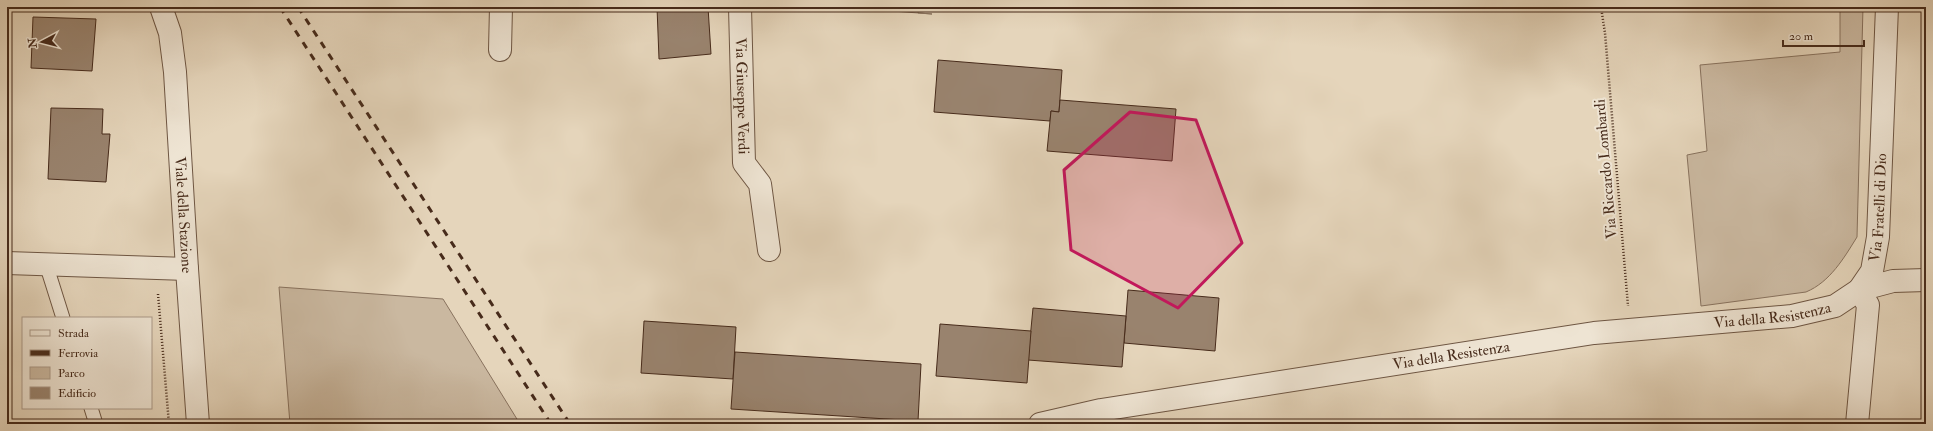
<svg xmlns="http://www.w3.org/2000/svg" width="1933" height="431" font-family="'IM FELL Double Pica',serif">
<style>
.green{fill:#cab8a0;stroke:#88725e}
.building{fill:#99836e;stroke:#472b1b}
.lines{fill:none;stroke-linecap:round;stroke-linejoin:round}
.lane-casing{stroke:#6e5643;stroke-width:15}
.street-casing{stroke:#6e5643;stroke-width:24}
.path{stroke:#472b1b;stroke-width:2.5;stroke-dasharray:1 2;stroke-linecap:butt}
.lane{stroke:#eee4d3;stroke-width:13}
.street{stroke:#eee4d3;stroke-width:22}
.rail{stroke:#472b1b;stroke-width:3;stroke-dasharray:7 7;stroke-linecap:butt}
.marked{fill:#c2185b;fill-opacity:0.2;stroke:#c2185b;stroke-width:3;stroke-linejoin:round}
.labels{text-anchor:middle;dominant-baseline:central;stroke-width:4;stroke-linejoin:round;paint-order:stroke}
.street-label{font-size:15px;fill:#472b1b;stroke:#eee4d3}
</style>
<rect width="100%" height="100%" fill="#e5d5bb"/>
<filter id="stains"><feTurbulence type="fractalNoise" baseFrequency=".005" numOctaves="4"/><feColorMatrix values="0 0 0 0 .2 0 0 0 0 .09 0 0 0 0 .02 0 0 0 .5 -.17"/></filter>
<radialGradient id="worn" r=".72"><stop offset=".6" stop-color="#630" stop-opacity="0"/><stop offset="1" stop-color="#630" stop-opacity=".3"/></radialGradient>
<!-- green -->
<g class="green">
<polygon points="839,7 918,7 918,13 932,14"/>
<path d="M1840,7H1863L1857,237C1844,258 1830,282 1806,292L1701,306L1687,155L1707,151L1700,65L1840,52Z"/>
<polygon points="279,287 443,299 520,424 290,424"/>
</g>
<!-- building -->
<g class="building">
<polygon points="657,7 708,7 711,54 659,59"/>
<polygon points="33,17 96,19 92,71 31,68"/>
<polygon points="938,60 1062,70 1059,112 1051,111 1050,121 934,112"/>
<polygon points="1060,100 1176,109 1172,161 1047,151 1051,111 1059,112"/>
<polygon points="51,108 103,109 102,134 110,134 106,182 48,179"/>
<polygon points="1128,290 1219,298 1215,351 1124,343"/>
<polygon points="1033,308 1126,316 1122,367 1028,360"/>
<polygon points="644,321 736,327 733,379 641,373"/>
<polygon points="940,324 1031,331 1027,383 936,376"/>
<polygon points="735,352 921,364 918,421 731,409"/>
</g>
<g class="lines">
<!-- lane casing -->
<g class="lane-casing">
<g id="lane">
<polyline points="46,264 63,318"/>
<polyline points="91,408 96,424"/>
</g>
</g>
<!-- street casing -->
<g class="street-casing">
<g id="street">
<path id="s1" d="M161,7L170,33L175,72L187,269L198,424"/>
<path id="s2" d="M740,7L744,163L760,184L769,250"/>
<polyline points="500,50 501,7"/>
<polyline points="7,263 187,269"/>
<path id="s3" d="M1040,424L1101,410L1594,333L1792,316L1835,306L1859,290L1893,281L1926,280"/>
<path id="s4" d="M1857,424L1868,305L1859,290L1872,271L1878,237L1887,7"/>
</g>
</g>
<!-- path -->
<g class="path">
<polyline points="1601,7 1605,33 1628,306"/>
<polyline points="158,294 169,424"/>
</g>
<!-- lane -->
<use href="#lane" class="lane"/>
<!-- street -->
<use href="#street" class="street"/>
<!-- rail -->
<g class="rail">
<polyline points="280,7 551,424"/>
<polyline points="298,7 570,424"/>
</g>
</g>
<!-- marked area -->
<path class="marked" d="M1130,112L1196,120L1242,243L1178,308L1071,250L1064,170Z"/>
<g class="labels">
<!-- street labels -->
<g class="street-label">
<text stroke="none"><textPath href="#s2" startOffset="89">Via Giuseppe Verdi</textPath></text>
<text transform="translate(1606 169) rotate(-95)">Via Riccardo Lombardi</text>
<text stroke="none"><textPath href="#s4" startOffset="224">Via Fratelli di Dio</textPath></text>
<text stroke="none"><textPath href="#s1" startOffset="210">Viale della Stazione</textPath></text>
<text stroke="none"><textPath href="#s3" startOffset="741">Via della Resistenza</textPath></text>
<text stroke="none"><textPath href="#s3" startOffset="417">Via della Resistenza</textPath></text>
</g>
</g>
<!-- margin -->
<rect width="1933" height="431" fill="none" stroke="#e5d5bb" stroke-width="24"/>
<rect x="8" y="8" width="1917" height="415" fill="none" stroke="#472b1b" stroke-width="2"/>
<rect x="12" y="12" width="1909" height="407" fill="none" stroke="#472b1b"/>
<!-- legend -->
<rect x="22" y="317" width="130" height="92" fill="#eee4d3" stroke="#ab9a89"/>
<rect x="30" y="330" width="20" height="6" fill="#eee4d3" stroke="#ab9a89"/>
<text x="58" y="337" font-size="12" fill="#472b1b">Strada</text>
<rect x="30" y="350" width="20" height="6" fill="#472b1b" stroke="#ab9a89"/>
<text x="58" y="357" font-size="12" fill="#472b1b">Ferrovia</text>
<rect x="30" y="367" width="20" height="12" fill="#cab8a0" stroke="#ab9a89"/>
<text x="58" y="377" font-size="12" fill="#472b1b">Parco</text>
<rect x="30" y="387" width="20" height="12" fill="#99836e" stroke="#ab9a89"/>
<text x="58" y="397" font-size="12" fill="#472b1b">Edificio</text>
<!-- north arrow -->
<g transform="translate(42 42) rotate(263)" stroke="#eee4d3" stroke-width="3" paint-order="stroke">
<path d="M0-3L7 15L0 10L-7 15Z" fill="#472b1b"/>
<text y="-6" font-size="11" font-weight="bold" text-anchor="middle" fill="#472b1b">N</text>
</g>
<!-- scale -->
<path d="M1783 40v6h81v-6" fill="none" stroke="#472b1b" stroke-width="2"/>
<text x="1789" y="40" font-size="12" fill="#472b1b" stroke="#eee4d3" stroke-width="3" paint-order="stroke">20 m</text>
<rect width="100%" height="100%" filter="url(#stains)"/>
<rect width="100%" height="100%" fill="url(#worn)"/>
</svg>
